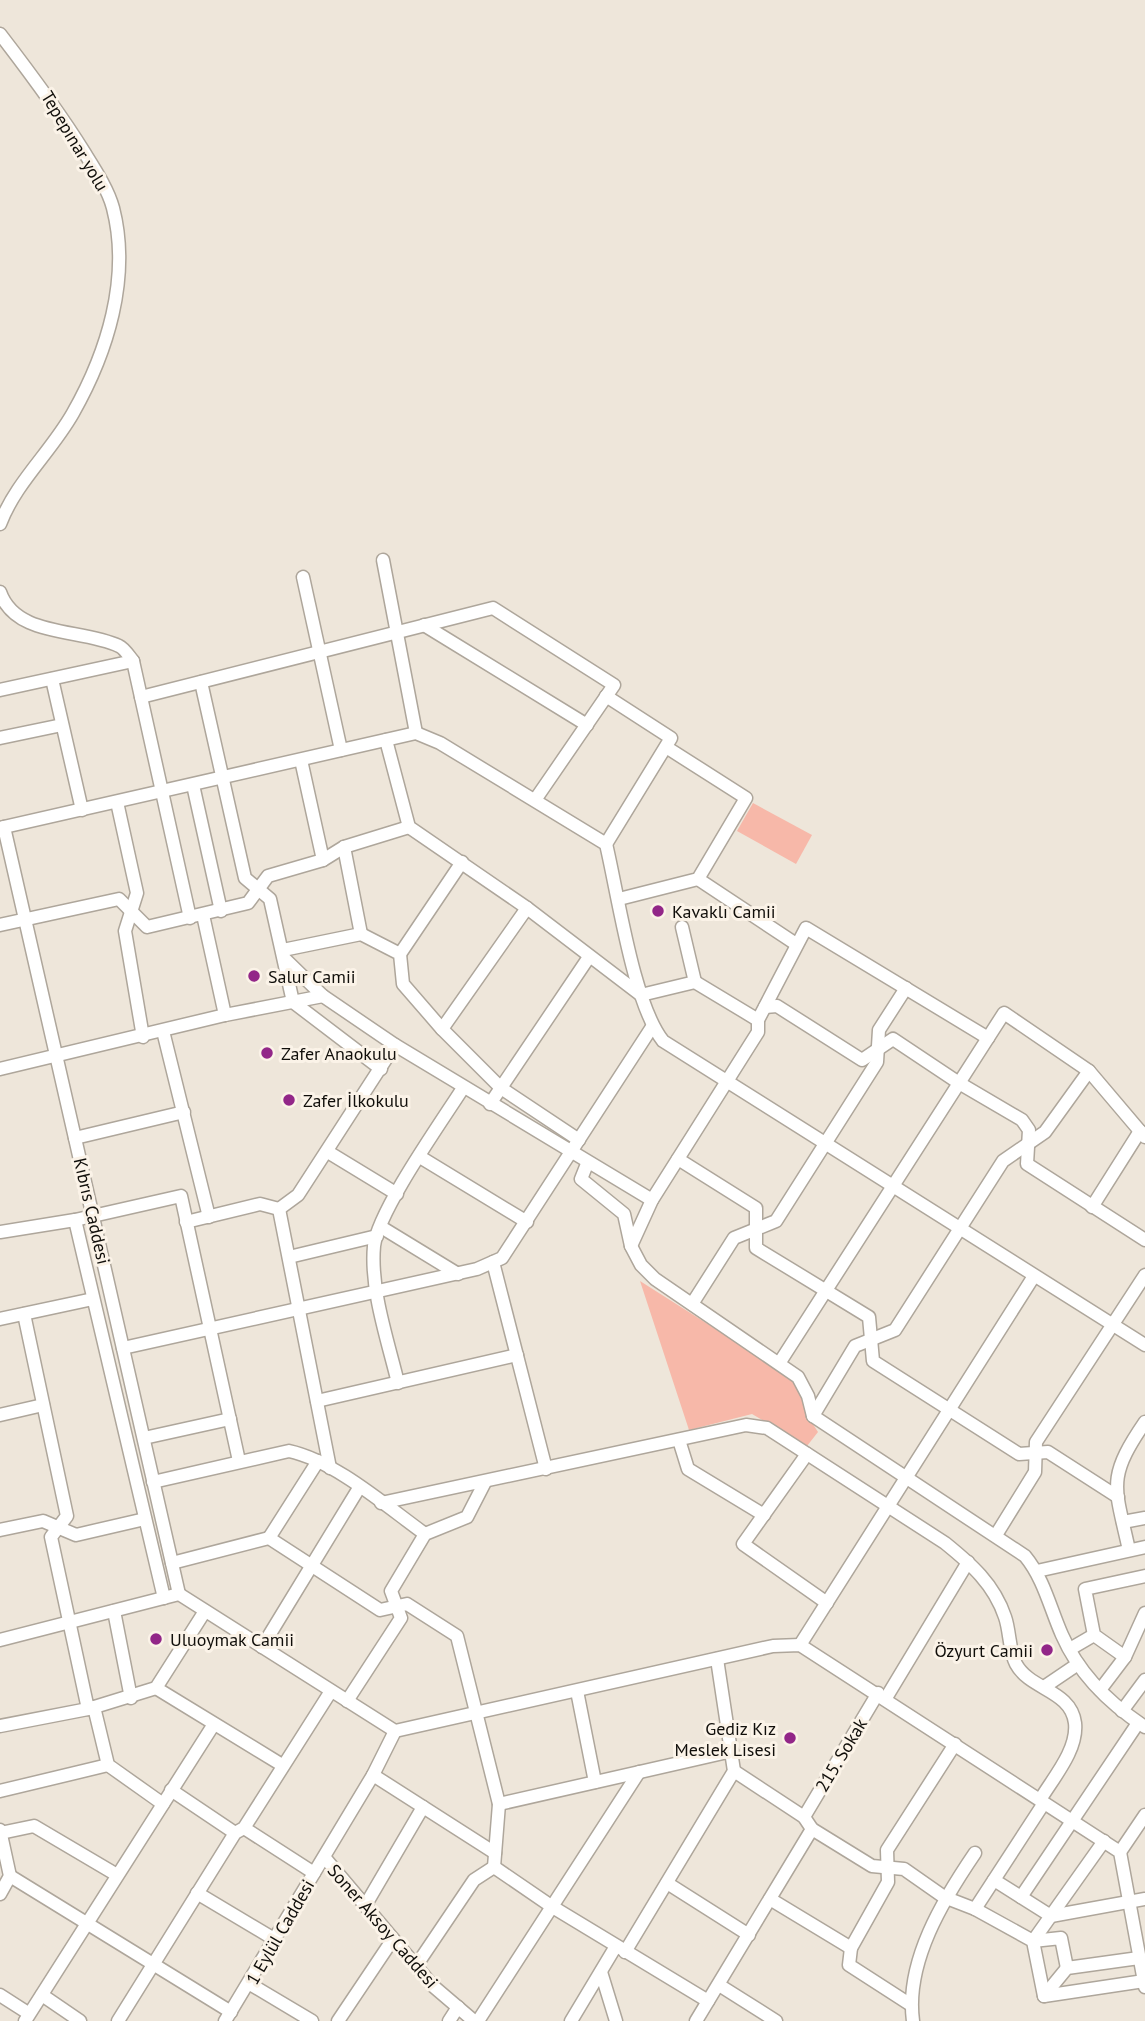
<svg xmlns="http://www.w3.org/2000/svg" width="1145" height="2021" font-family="'PT Sans',sans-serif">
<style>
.green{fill:#f7b8a9}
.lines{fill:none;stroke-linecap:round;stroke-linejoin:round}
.minor-casing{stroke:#aea69b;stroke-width:15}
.minor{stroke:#fff;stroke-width:12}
.poi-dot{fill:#922688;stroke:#fbf3e8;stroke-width:2.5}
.labels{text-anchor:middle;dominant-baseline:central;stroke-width:6;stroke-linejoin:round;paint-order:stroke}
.street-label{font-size:18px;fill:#100e0a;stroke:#fbf3e8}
.poi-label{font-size:18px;fill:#100e0a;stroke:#fbf3e8;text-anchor:start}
</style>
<rect width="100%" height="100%" fill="#eee6da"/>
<!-- green -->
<g class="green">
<polygon points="753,803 812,835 796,864 737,831"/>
<polygon points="640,1281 796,1380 807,1415 818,1432 807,1446 752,1414 689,1430"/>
</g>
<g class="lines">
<!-- minor casing -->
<g class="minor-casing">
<g id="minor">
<path d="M0,34C30,73 58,110 84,152C94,168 108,189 113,208C131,278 107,353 73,413C51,452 16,482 0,524"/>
<polyline points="383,560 416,733"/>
<polyline points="303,577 341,750"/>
<path d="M0,592C16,638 81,628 119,646C124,648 129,656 133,661L190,918"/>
<polyline points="424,625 587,725"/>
<polyline points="52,679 82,810"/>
<polyline points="201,682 245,878 270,899 293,1002 381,1069"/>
<polyline points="0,690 133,661"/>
<polyline points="606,696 671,738 606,844"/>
<polyline points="141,697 493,608 614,685 535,800"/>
<polyline points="0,738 62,725"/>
<polyline points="386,740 409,827 527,908 641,995 695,982 758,1020"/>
<polyline points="301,760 323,860"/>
<polyline points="193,785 221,911"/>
<polyline points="117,802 137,893 125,931 143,1037"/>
<polyline points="4,827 179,1594"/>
<path d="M0,828L416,733L440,743L606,844C618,894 633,1003 663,1041L1145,1345"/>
<polyline points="344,847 361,934"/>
<polyline points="698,879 796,944"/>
<polyline points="619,899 698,879 746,798 666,747"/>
<polyline points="203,915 225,1015"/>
<polyline points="0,925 119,899 147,927 248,903 268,876 323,860 344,847 409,827"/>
<polyline points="682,927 695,982"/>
<polyline points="283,950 361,934 400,954 403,984 442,1029 501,1088 579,1140"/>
<polyline points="400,954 462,862"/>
<polyline points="285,959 323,996 395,1045 652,1200"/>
<polyline points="765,1007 777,1006 862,1060 893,1039 959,1083 1022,1120 1029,1130 1027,1164 1145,1240"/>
<polyline points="442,1029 527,908"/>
<polyline points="163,1031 209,1217"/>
<polyline points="0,1069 225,1015 323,996"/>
<polyline points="490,1104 589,957"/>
<polyline points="75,1138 184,1112"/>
<polyline points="328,1152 397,1194"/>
<polyline points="420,1157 527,1222"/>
<polyline points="678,1159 756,1208 756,1248 869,1317 873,1361 1019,1454 1048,1452 1118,1497"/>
<path d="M587,1164L581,1179L624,1214L631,1246L641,1265L655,1279L798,1377L808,1396L813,1416L1025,1556C1044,1579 1050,1608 1062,1635C1079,1674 1110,1704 1145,1727"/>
<polyline points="1092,1207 1140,1131"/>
<polyline points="279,1209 330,1468"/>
<polyline points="279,1209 298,1195 395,1045"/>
<polyline points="75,1220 164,1598"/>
<polyline points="186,1222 260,1204 279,1209"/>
<polyline points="381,1227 458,1274"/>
<polyline points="0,1232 75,1220 181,1196 239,1461"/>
<polyline points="631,1246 652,1200 758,1032 758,1020 806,928 988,1038"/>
<polyline points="289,1257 377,1236"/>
<polyline points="493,1262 546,1469"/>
<polyline points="692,1304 734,1238 776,1221 877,1062 879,1030 906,988"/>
<polyline points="24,1314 67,1516 51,1537 88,1709"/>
<polyline points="0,1319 93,1299"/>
<polyline points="123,1348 477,1269 502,1258 652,1027"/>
<polyline points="780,1362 1004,1013 1089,1071 1145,1137"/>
<path d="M398,1383C388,1341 370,1290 374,1246C378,1211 442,1121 463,1088"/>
<polyline points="317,1401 517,1355"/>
<polyline points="0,1415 43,1405"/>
<polyline points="813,1416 855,1346 895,1330 1003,1161 1045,1132 1089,1071"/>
<polyline points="144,1438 230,1419"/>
<polyline points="679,1440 688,1469 764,1515"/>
<polyline points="807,1454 743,1544 827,1603"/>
<path d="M153,1482L289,1451C335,1461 386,1506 425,1534"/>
<path d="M381,1503L746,1425L767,1428L945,1543C971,1564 994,1584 1005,1617C1010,1631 1009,1651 1016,1664C1030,1690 1071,1690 1075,1723C1078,1750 1053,1778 1040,1800"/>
<polyline points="1123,1522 1145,1518"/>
<polyline points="0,1530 43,1521 76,1535 145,1519"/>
<polyline points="996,1535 1035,1472 1036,1442 1145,1275"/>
<polyline points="269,1538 318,1461"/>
<path d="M1129,1550C1115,1486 1106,1479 1145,1422"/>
<polyline points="172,1563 269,1538 380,1610 407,1604 457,1636 499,1804 494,1867"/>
<polyline points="1037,1571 1145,1547"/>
<polyline points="114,1611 131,1698"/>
<polyline points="0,1640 179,1594 395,1731 773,1646 800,1645 1120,1852 1145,1987"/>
<polyline points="800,1645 1034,1276"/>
<polyline points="262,1647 359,1488"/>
<polyline points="1070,1649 1094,1635"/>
<polyline points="1125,1657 1094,1635 1085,1589 1145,1576"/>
<polyline points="1044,1687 1078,1664"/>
<polyline points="156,1688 282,1765"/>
<polyline points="1100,1690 1125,1657 1145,1613"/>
<polyline points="577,1691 595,1782"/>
<polyline points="886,1698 968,1562"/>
<polyline points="347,1701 401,1618 391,1591 425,1534 467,1517 485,1482"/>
<polyline points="94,1707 108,1765 163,1804"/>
<polyline points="1122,1711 1145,1680"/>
<polyline points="0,1726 88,1709 156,1688 205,1611"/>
<polyline points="734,1771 804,1817 812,1829 872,1866 904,1869 944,1897 975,1909 1033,1941 1044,1996 1144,1981"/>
<polyline points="373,1775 495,1853"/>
<polyline points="171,1790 235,1833"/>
<polyline points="0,1791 108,1765"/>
<polyline points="499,1804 732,1751"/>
<polyline points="804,1817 878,1693"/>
<polyline points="244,1828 314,1873"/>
<polyline points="0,1830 10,1876 0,1894"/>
<polyline points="1,1833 34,1826 117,1875"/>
<polyline points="1120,1852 1145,1815"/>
<polyline points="325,1858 433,1986 474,2021"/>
<polyline points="494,1867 551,1906 708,2001"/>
<polyline points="10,1876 231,2012"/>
<polyline points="994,1880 1051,1916 1145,1899"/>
<polyline points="667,1883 749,1935"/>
<polyline points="197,1893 274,1939"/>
<polyline points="1021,1897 1138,1723"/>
<polyline points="770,1899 851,1948"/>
<polyline points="365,1906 423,1807"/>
<polyline points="975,1909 1044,1803"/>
<polyline points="1033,1941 1104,1841"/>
<polyline points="1033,1941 1061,1938 1067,1968"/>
<polyline points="625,1952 734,1771 717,1659"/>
<polyline points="416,1966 474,1880 494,1867"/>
<polyline points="601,1972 616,2021"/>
<polyline points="250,1984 312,2021"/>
<polyline points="719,1985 776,2021"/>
<polyline points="0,1995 28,2013"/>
<polyline points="42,1995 80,2021"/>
<polyline points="1044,1996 1067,1968 1139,1958"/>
<polyline points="911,2005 849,1965 851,1948 888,1882 887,1850 955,1744"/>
<polyline points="25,2021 214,1724"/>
<polyline points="118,2021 235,1833 244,1828 331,1691"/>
<polyline points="225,2021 373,1775 395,1731"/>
<polyline points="338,2021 393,1939"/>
<polyline points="449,2021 458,2007"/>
<polyline points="478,2021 639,1772"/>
<polyline points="571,2021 616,1946"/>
<polyline points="696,2021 812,1829"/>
<path d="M913,2021C905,1962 943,1900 975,1853"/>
</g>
</g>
<!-- minor -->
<use href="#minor" class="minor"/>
</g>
<!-- markers -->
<g class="poi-dot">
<circle cx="658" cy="911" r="7"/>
<circle cx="254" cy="976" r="7"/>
<circle cx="267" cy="1053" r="7"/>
<circle cx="289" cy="1100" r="7"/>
<circle cx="156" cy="1639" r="7"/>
<circle cx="1047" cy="1650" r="7"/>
<circle cx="790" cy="1738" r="7"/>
</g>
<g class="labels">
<!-- street labels -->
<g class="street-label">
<text transform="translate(75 141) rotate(59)">Tepepınar yolu</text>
<text transform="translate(92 1211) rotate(77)">Kıbrıs Caddesi</text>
<text transform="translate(841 1755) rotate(-59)">215. Sokak</text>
<text transform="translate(383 1926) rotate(49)">Soner Aksoy Caddesi</text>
<text transform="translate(280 1932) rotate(-60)">1 Eylül Caddesi</text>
</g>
<!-- poi labels -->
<g class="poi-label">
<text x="672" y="911">Kavaklı Camii</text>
<text x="268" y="976">Salur Camii</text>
<text x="281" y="1053">Zafer Anaokulu</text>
<text x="303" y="1100">Zafer İlkokulu</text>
<text x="170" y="1639">Uluoymak Camii</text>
<text x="1033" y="1650" text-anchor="end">Özyurt Camii</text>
<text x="776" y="1728" text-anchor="end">Gediz Kız<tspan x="776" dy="21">Meslek Lisesi</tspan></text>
</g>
</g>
</svg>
